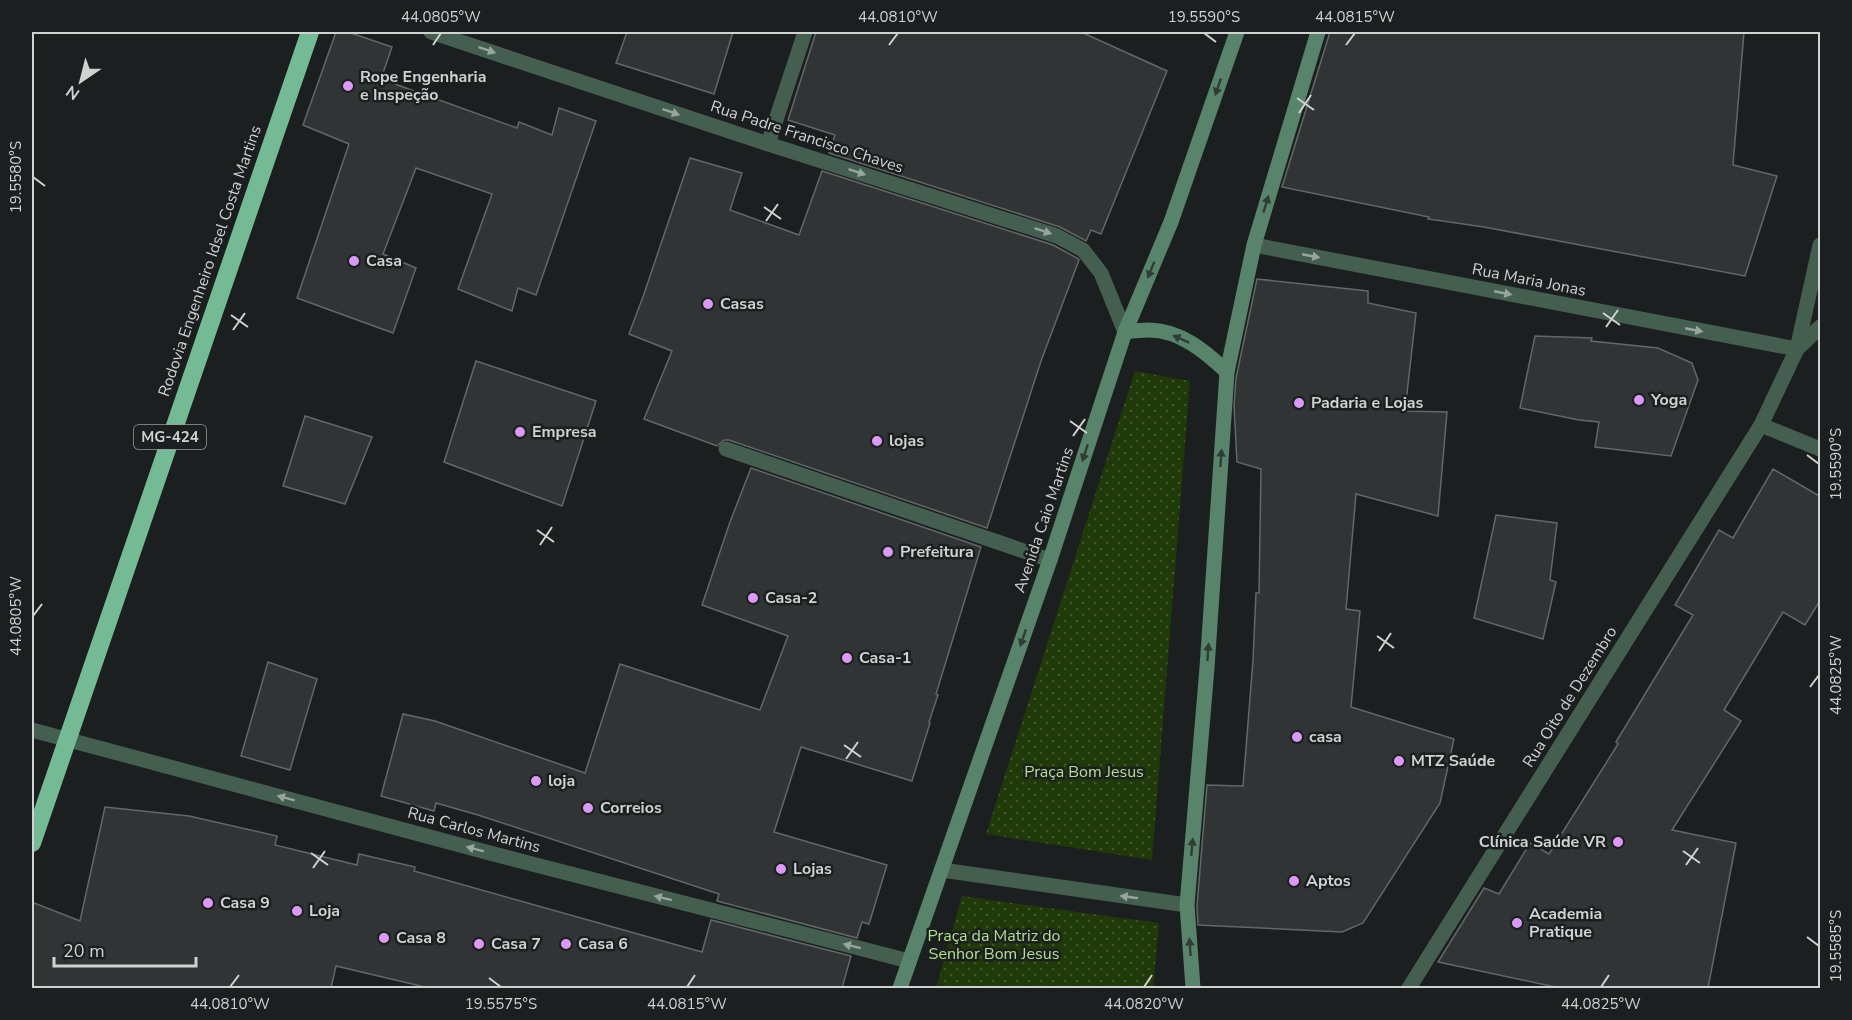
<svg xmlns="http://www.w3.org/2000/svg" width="1852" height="1020" font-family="'Nunito Sans',sans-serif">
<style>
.grass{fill:url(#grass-dots)}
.building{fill:#313435;stroke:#636768;stroke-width:1.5}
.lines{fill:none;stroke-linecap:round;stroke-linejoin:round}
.lane{stroke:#445f50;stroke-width:15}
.street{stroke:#445f50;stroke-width:15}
.secondary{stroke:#58846b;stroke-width:15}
.highway{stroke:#74ba94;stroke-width:18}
.oneway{fill:#98a49e}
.oneway2{fill:#2e3d36}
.ticks{fill:none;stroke:#d0d2d2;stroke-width:2}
.poi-dot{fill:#db99f5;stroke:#1c1f1f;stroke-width:2}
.labels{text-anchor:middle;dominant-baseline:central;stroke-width:5;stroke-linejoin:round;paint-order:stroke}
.shield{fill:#1c1f1f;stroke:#9a9c9c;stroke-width:1.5}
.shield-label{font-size:15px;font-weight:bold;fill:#d0d2d2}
.poi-label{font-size:16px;font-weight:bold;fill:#d0d2d2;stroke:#1c1f1f;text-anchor:start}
.street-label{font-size:16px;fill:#d0d2d2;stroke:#1c1f1f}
.park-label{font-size:16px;fill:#b0e08e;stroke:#1c1f1f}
.neatline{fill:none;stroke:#d0d2d2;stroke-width:2}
.ticks-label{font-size:15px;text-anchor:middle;fill:#d0d2d2}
</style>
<defs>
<pattern id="grass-dots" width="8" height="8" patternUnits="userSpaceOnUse" patternTransform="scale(1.5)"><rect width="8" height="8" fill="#203908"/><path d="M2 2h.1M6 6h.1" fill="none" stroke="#3f552b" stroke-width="1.8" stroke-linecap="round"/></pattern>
</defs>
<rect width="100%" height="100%" fill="#1c1f1f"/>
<!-- grass -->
<g class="grass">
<polygon points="1135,371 1190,381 1152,860 986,834"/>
<polygon points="962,896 1159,923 1153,988 936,988"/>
</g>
<!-- building -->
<g class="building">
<polygon points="336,32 348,32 392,47 381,79 517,128 519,122 552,135 559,108 596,121 536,295 518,288 512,311 458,289 492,194 416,168 383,254 416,268 393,333 297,298 349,144 303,125"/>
<polygon points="627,32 733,32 714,94 616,63"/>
<polygon points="816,32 1081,32 1167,71 1101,234 1091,230 1086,241 1060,227 829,153 835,135 788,120"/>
<polygon points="1330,32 1744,32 1733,165 1777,176 1745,276 1484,227 1428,219 1429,217 1282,187"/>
<polygon points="690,158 742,173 730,210 799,235 822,171 1053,245 1077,258 1079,260 1041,361 987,528 729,440 724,440 717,446 644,419 672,351 629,334 644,294"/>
<polygon points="1257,279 1368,291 1368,303 1416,313 1405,411 1447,412 1438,516 1356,494 1346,609 1360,611 1351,707 1454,739 1440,803 1363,923 1342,932 1198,925 1197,906 1207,785 1243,786 1253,660 1256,593 1259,593 1261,469 1237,462 1234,406 1236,378"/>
<polygon points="1535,336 1592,338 1591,341 1658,348 1692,363 1698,380 1671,456 1595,447 1599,422 1579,420 1520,408"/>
<polygon points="476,361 596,401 562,506 444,462"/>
<polygon points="305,416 372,437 345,504 283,486"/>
<polygon points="751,468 981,547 936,694 938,695 929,722 930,723 912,781 801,747 774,832 887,865 869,924 862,922 857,938 717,901 719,894 478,815 436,803 434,811 381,796 403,714 435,721 585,773 620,664 760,710 788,636 702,605 730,522"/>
<polygon points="1773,469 1821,497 1821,599 1805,625 1783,612 1724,710 1741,721 1672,830 1736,843 1708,988 1560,988 1438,962 1484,888 1499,894 1530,843 1549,854 1618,744 1616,742 1693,615 1675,605 1719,530 1733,538"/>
<polygon points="1496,515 1557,523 1550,580 1556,582 1543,639 1474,618"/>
<polygon points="268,662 317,679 290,770 241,756"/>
<polygon points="105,807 189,816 277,836 275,845 357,865 359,854 415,867 414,871 702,952 711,920 851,956 842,988 429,988 336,966 331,988 32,988 32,902 80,921"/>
</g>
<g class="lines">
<!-- lane -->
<polyline class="lane" points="726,449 1050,560"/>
<!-- street -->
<g class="street">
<polyline points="431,32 768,144 1057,236 1083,250 1101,273 1125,332"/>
<polyline points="768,144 805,32"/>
<polyline points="1254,245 1797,349 1820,245"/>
<polyline points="1761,425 1820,449"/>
<polyline points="32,730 486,852 909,961"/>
<polyline points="942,870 1187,905"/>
<polyline points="1409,988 1761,425 1797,349 1820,327"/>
</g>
<!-- secondary -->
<g class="secondary">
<path d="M1125,332C1133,331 1141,330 1149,330C1180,330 1206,352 1227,372"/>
<polyline points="900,988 1050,560 1125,332 1171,222 1237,32"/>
<polyline points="1193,988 1187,905 1207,668 1227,372 1254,245 1318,32"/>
</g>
<!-- highway -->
<polyline class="highway" points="32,843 310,32"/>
</g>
<!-- one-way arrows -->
<defs><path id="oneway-solid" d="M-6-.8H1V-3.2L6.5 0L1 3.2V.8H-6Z" transform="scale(1.5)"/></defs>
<g class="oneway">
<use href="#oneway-solid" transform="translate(487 50) rotate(19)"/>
<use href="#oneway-solid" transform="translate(671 112) rotate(19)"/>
<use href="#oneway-solid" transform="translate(857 172) rotate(18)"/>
<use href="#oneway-solid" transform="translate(1043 231) rotate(18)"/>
<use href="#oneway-solid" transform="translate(1311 256) rotate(11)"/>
<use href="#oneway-solid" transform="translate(1503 293) rotate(11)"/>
<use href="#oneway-solid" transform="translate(1694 330) rotate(11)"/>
<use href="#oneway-solid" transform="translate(286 798) rotate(-165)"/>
<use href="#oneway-solid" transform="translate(475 849) rotate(-165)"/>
<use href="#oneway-solid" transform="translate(1129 897) rotate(-172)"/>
<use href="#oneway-solid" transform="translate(663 898) rotate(-166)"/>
<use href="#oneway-solid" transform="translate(852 946) rotate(-166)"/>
</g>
<g class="oneway2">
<use href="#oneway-solid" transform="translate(1218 87) rotate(109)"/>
<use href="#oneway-solid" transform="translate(1266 204) rotate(-73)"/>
<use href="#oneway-solid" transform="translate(1151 270) rotate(112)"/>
<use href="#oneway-solid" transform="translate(1181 339) rotate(-156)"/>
<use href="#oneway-solid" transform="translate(1085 453) rotate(108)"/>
<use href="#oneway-solid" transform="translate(1221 458) rotate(-86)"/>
<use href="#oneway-solid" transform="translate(1023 638) rotate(109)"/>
<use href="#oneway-solid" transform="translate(1208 652) rotate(-86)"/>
<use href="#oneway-solid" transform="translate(1192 847) rotate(-85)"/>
<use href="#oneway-solid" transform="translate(1190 947) rotate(-94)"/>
</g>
<!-- ticks -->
<path class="ticks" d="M1204,33L1216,42M433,45L441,33M889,45L898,33M1346,45L1355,33M1297,98L1314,110M1299,113L1311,95M33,177L45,186M764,207L781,219M766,221L778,204M1603,313L1620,325M231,315L248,327M1606,327L1618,310M233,330L245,313M1070,421L1087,433M1073,436L1085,419M1807,455L1819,464M537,530L554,542M540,545L552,527M33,616L42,604M1377,636L1394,648M1379,651L1391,633M1810,687L1819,675M844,745L861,757M846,759L858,742M1683,851L1700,863M311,853L328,865M1686,865L1698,848M313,868L325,851M1807,937L1819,946M489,978L501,987M230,987L239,975M687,987L695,975M1144,987L1152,975M1601,987L1609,975"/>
<!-- markers -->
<g class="poi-dot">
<circle cx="348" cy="86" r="6"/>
<circle cx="354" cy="261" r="6"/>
<circle cx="708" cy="304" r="6"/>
<circle cx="1639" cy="400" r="6"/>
<circle cx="1299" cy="403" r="6"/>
<circle cx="520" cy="432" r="6"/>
<circle cx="877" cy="441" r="6"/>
<circle cx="888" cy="552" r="6"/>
<circle cx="753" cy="598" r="6"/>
<circle cx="847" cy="658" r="6"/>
<circle cx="1297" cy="737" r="6"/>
<circle cx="1399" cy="761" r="6"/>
<circle cx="536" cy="781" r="6"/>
<circle cx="588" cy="808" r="6"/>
<circle cx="1618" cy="842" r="6"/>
<circle cx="781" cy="869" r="6"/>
<circle cx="1294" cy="881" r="6"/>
<circle cx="208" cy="903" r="6"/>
<circle cx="297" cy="911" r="6"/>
<circle cx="1517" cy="923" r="6"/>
<circle cx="384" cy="938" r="6"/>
<circle cx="479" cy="944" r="6"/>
<circle cx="566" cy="944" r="6"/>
</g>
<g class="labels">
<!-- shield labels -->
<rect class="shield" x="134" y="425" width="72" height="24" rx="4.5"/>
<g class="shield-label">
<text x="170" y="437">MG-424</text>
</g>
<!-- poi labels -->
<g class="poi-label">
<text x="360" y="77">Rope Engenharia<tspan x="360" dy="18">e Inspeção</tspan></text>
<text x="366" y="261">Casa</text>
<text x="720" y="304">Casas</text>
<text x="1651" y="400">Yoga</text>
<text x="1311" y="403">Padaria e Lojas</text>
<text x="532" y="432">Empresa</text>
<text x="889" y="441">lojas</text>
<text x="900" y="552">Prefeitura</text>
<text x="765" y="598">Casa-2</text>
<text x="859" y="658">Casa-1</text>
<text x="1309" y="737">casa</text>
<text x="1411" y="761">MTZ Saúde</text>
<text x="548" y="781">loja</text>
<text x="600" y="808">Correios</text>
<text x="1606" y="842" text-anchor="end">Clínica Saúde VR</text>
<text x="793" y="869">Lojas</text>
<text x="1306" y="881">Aptos</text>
<text x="220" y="903">Casa 9</text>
<text x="309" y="911">Loja</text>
<text x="1529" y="914">Academia<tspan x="1529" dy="18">Pratique</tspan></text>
<text x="396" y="938">Casa 8</text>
<text x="491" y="944">Casa 7</text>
<text x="578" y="944">Casa 6</text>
</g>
<!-- street labels -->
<g class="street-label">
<text transform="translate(807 137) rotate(18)">Rua Padre Francisco Chaves</text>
<text transform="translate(210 261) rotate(-71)">Rodovia Engenheiro Idsel Costa Martins</text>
<text transform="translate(1529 280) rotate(11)">Rua Maria Jonas</text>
<text transform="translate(1044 520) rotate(-71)">Avenida Caio Martins</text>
<text transform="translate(1570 697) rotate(-58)">Rua Oito de Dezembro</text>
<text transform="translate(474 830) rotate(15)">Rua Carlos Martins</text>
</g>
<!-- park labels -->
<g class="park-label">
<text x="1084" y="772">Praça Bom Jesus</text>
<text x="994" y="936">Praça da Matriz do<tspan x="994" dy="18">Senhor Bom Jesus</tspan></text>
</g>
</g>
<!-- border -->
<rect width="1852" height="1020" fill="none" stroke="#1c1f1f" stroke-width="66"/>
<!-- north arrow -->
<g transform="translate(81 81) rotate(215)" stroke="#1c1f1f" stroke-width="4.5" paint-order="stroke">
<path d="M0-4.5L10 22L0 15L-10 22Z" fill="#d0d2d2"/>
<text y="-9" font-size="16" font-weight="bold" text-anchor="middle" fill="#d0d2d2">N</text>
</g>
<!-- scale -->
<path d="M54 957v9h142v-9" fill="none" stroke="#d0d2d2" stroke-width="3"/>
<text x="63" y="957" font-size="18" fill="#d0d2d2" stroke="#1c1f1f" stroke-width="4.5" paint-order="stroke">20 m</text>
<rect x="33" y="33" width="1786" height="954" class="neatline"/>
<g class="ticks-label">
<text x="441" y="22">44.0805°W</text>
<text x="898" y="22">44.0810°W</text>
<text x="1204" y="22">19.5590°S</text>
<text x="1355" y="22">44.0815°W</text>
<text transform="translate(16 177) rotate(-90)" y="5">19.5580°S</text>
<text transform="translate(1836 464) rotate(-90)" y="5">19.5590°S</text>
<text transform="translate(16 616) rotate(-90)" y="5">44.0805°W</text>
<text transform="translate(1836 675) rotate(-90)" y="5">44.0825°W</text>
<text transform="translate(1836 946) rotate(-90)" y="5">19.5585°S</text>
<text x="230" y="1009">44.0810°W</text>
<text x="501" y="1009">19.5575°S</text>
<text x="687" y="1009">44.0815°W</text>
<text x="1144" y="1009">44.0820°W</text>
<text x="1601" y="1009">44.0825°W</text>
</g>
</svg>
